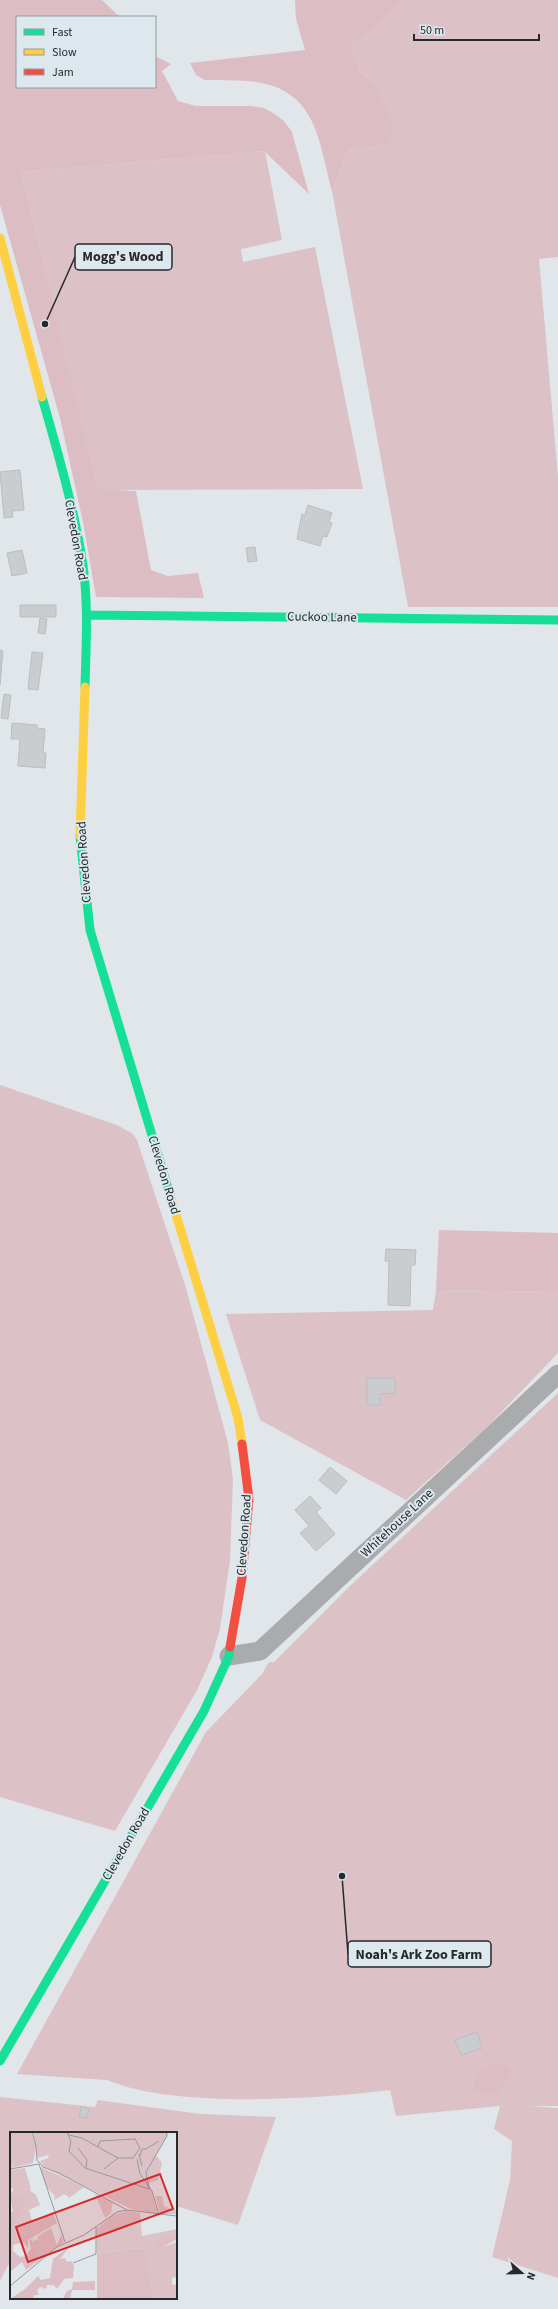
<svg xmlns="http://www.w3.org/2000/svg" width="558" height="2309" viewBox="0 0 558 2309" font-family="'Source Sans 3',sans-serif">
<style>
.green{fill:#dcc1c6}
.forest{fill:#ddbdc4}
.building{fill:#c9cdd0;stroke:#b9bec1}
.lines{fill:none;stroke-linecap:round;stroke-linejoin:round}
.street{stroke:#a9abad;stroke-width:19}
.fast{stroke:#16e098;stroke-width:9}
.slow{stroke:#ffcf43;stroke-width:9}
.jam{stroke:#f24e42;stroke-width:9}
.labels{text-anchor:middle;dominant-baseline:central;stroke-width:4;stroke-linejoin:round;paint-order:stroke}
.street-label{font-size:13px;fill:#25292b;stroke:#dde7ee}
.inset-road{fill:none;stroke:#969a9e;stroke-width:1}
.view{fill:#d62828;fill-opacity:0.15;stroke:#d62828;stroke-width:2}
.inset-edge{fill:none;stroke:#25292b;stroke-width:2}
.leader{fill:none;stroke:#25292b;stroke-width:1.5}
.callout-dot{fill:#25292b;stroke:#dde7ee;stroke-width:1.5}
.callout{fill:#dde7ee;stroke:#25292b;stroke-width:1.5}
.callout-label{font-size:14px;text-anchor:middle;font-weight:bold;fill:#25292b}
</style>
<rect width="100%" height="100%" fill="#e1e6ea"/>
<path class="green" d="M 403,0 L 558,0 L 558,257 L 539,259 L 558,477 L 558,607 L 408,607 L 332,191 L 348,150 L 386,145 L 376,85 L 361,73 L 351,45 L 371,31 Z
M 265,151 L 282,240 L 241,249 L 243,262 L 315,247 L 363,489 L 98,490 L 19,172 Z
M 0,1085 L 117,1125 L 133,1134 L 137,1140 L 186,1288 L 228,1443 L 233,1479 L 231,1532 L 230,1561 L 220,1628 L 212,1657 L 197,1690 L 115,1831 L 0,1797 Z
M 436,1290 L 558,1292 L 558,1353 L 488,1426 L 406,1500 L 260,1420 L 226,1314 L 433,1310 Z
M 558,1393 L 558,2106 L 529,2106 L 558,2108 L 558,2278 L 492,2257 L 510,2180 L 512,2141 L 494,2129 L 500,2106 L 396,2116 L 390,2090 C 334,2097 279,2100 223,2099 C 184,2097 144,2095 107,2080 L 17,2074 L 206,1732 L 262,1674 L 269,1662 L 274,1662 L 351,1585 Z
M 0,2097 L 95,2107 L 98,2100 L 200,2114 L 276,2117 L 238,2225 L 176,2206 L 176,2133 L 11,2133 L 11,2260 L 0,2281 Z"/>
<path class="forest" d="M 0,0 L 102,0 L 120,17 L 17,17 L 17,87 L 155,87 L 155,56 L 171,64 L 162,71 L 178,101 L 196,106 L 251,106 L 264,108 L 273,113 L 284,121 L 292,132 L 309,194 L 264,151 L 20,172 L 98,489 L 136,491 L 151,570 L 168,576 L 198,573 L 204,598 L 96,597 L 83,522 L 60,418 L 0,205 Z
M 295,0 L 403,0 L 371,31 L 351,45 L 361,73 L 376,85 L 394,129 L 387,145 L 348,150 L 332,191 C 320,147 318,97 266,84 C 247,79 224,81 205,80 L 196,75 L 190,63 L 305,50 L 296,19 Z
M 439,1230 L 558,1233 L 558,1292 L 436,1290 Z
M 502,2063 L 511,2069 L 511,2076 L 496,2093 L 484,2095 L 473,2090 C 474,2071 485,2065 502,2063 Z"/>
<path class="building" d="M 20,470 L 24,510 L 12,511 L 13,517 L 4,518 L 0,472 Z
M 308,505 L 332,513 L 329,522 L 332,523 L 327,537 L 323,536 L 320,546 L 297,539 L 302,514 L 305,515 Z
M 255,547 L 257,561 L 248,562 L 246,548 Z
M 22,550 L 27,573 L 12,576 L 7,553 Z
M 20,605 L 56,605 L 56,617 L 20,617 Z
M 40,618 L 47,619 L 45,634 L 38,633 Z
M 0,650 L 3,651 L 0,685 Z
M 32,652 L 43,653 L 38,690 L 28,689 Z
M 4,694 L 11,695 L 8,719 L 1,718 Z
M 12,723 L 37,725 L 37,728 L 45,729 L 43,753 L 46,753 L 45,768 L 18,766 L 20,739 L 11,739 Z
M 386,1249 L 416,1250 L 415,1265 L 411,1265 L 410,1306 L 388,1305 L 389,1261 L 385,1261 Z
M 367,1378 L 395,1378 L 395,1393 L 380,1394 L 380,1405 L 367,1405 Z
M 330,1467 L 347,1481 L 336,1494 L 319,1480 Z
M 310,1496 L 321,1508 L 316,1512 L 335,1534 L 316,1551 L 300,1533 L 309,1526 L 295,1510 Z
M 477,2032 L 482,2048 L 461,2055 L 455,2040 Z
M 81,2107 L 89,2109 L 87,2118 L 79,2117 Z"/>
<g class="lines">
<path class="street" d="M 229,1656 L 260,1651 L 558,1374"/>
<path class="fast" d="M 42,397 C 57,450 73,504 82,559 C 89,602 86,645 85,687
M 87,615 L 558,620
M 80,836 L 90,930 L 170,1195
M 0,2061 L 204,1711 L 229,1656 L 230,1647"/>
<path class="slow" d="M 0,238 L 42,397
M 80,836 L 85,687
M 170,1195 L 238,1418 L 242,1444"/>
<path class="jam" d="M 230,1647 L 242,1578 L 249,1499 L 242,1444"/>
</g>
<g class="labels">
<g class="street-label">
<text transform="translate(76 540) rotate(80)">Clevedon Road</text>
<text transform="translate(322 617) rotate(1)">Cuckoo Lane</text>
<text transform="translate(84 862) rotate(-94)">Clevedon Road</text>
<text transform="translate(164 1175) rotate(73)">Clevedon Road</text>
<text transform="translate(397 1523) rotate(-43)">Whitehouse Lane</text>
<text transform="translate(244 1535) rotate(-86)">Clevedon Road</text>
<text transform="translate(126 1844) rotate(-60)">Clevedon Road</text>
</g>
</g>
<g transform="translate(10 2132)">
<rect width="167" height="167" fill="#e1e6ea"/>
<path d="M 0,0 L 21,0 L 26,15 L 23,31 L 0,36 ZM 23,0 L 159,0 L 146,23 L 152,31 L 148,48 L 139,51 L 148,82 L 121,77 L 34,35 L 30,29 L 39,26 L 38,23 L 28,26 ZM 30,35 L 51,44 L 74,55 L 59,66 L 55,62 L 44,68 L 45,64 L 37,56 ZM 15,36 L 21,57 L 19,58 L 26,63 L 30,73 L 19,78 L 22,90 L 43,80 L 47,91 L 23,105 L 13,107 L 2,96 L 10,65 L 7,62 L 0,66 L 0,61 L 4,58 L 0,54 L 0,38 ZM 85,62 L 103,70 L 101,81 L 95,86 ZM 145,64 L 152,64 L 154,74 L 167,79 L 167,82 L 150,82 ZM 117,79 L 130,81 L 132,104 L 167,97 L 167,104 L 159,104 L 153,115 L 167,110 L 167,145 L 162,146 L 162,153 L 167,152 L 167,167 L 142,167 L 134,117 L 124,116 L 87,123 L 86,97 L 103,83 ZM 41,96 L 47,113 L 29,125 L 22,110 L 27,107 L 29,109 L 27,105 Z" fill="#dcc1c6"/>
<path d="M 7,62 L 15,69 L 14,75 L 2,96 L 13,107 L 17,102 L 23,105 L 18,108 L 18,117 L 14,110 L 3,113 L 3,119 L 10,125 L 16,124 L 21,116 L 19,109 L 23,106 L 22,110 L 29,125 L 47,113 L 51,103 L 54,110 L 16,138 L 12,130 L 0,140 L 0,82 L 3,79 L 0,66 ZM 159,104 L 167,104 L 167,107 L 153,115 L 146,114 L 145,109 ZM 125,116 L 134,117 L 143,167 L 87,167 L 87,123 ZM 56,117 L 58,119 L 61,128 L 57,118 L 50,127 L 55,126 L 57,130 L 61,129 L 64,134 L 63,146 L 54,147 L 47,157 L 44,153 L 37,153 L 36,157 L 30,155 L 27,159 L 29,163 L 24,163 L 23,167 L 0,167 L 15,157 L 28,144 L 31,148 L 40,146 L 43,127 ZM 85,149 L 85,158 L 62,158 L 60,167 L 53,167 L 57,159 L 62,157 L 63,150 Z" fill="#ddbdc4"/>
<path class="inset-road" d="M 22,0 L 26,14 L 27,28 L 33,35 L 49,41 L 117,78M 57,0 L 61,9 L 59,19 L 75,36 L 139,57 L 136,40 L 157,4 L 156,0M 59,3 L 72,6 L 88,15 L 108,26 L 123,26 L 130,16 L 125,7 L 90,9 L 88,15M 68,16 L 77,28 L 76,36M 129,22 L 132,34M 130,24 L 132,17 L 136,17 L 149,9M 127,27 L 130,42 L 142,59 L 149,83M 0,37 L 29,32 L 55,110M 94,37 L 108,26M 63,131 L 86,122 L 86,95M 0,154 L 47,115 L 74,103 L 107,80 L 117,78 L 167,84"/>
<path class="view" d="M 150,42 L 163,77 L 18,130 L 6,95 Z"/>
<rect width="167" height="167" class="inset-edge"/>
</g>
<path class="leader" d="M45 324L75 257M342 1876L348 1954"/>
<g class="callout-dot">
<circle cx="45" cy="324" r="4"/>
<circle cx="342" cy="1876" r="4"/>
</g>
<g class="callout">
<rect x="75" y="244" width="97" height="26" rx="4"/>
<rect x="348" y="1941" width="143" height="26" rx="4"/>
</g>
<g class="callout-label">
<text x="123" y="261">Mogg's Wood</text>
<text x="419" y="1959">Noah's Ark Zoo Farm</text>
</g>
<rect x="16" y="16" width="140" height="72" fill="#dde7ee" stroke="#939ba0"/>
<rect x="24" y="29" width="20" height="6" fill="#16e098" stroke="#939ba0"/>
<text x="52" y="36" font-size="12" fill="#25292b">Fast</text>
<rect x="24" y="49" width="20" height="6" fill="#ffcf43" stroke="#939ba0"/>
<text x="52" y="56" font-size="12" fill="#25292b">Slow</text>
<rect x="24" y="69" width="20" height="6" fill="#f24e42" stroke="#939ba0"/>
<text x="52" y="76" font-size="12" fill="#25292b">Jam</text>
<g transform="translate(522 2273) rotate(110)" stroke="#dde7ee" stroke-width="3" paint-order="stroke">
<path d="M0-3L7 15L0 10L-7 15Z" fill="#25292b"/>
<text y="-6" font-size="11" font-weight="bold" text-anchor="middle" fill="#25292b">N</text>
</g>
<path d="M414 34v6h125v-6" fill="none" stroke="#25292b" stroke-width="2"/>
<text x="420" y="34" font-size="12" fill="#25292b" stroke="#dde7ee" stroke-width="3" paint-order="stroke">50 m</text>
</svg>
